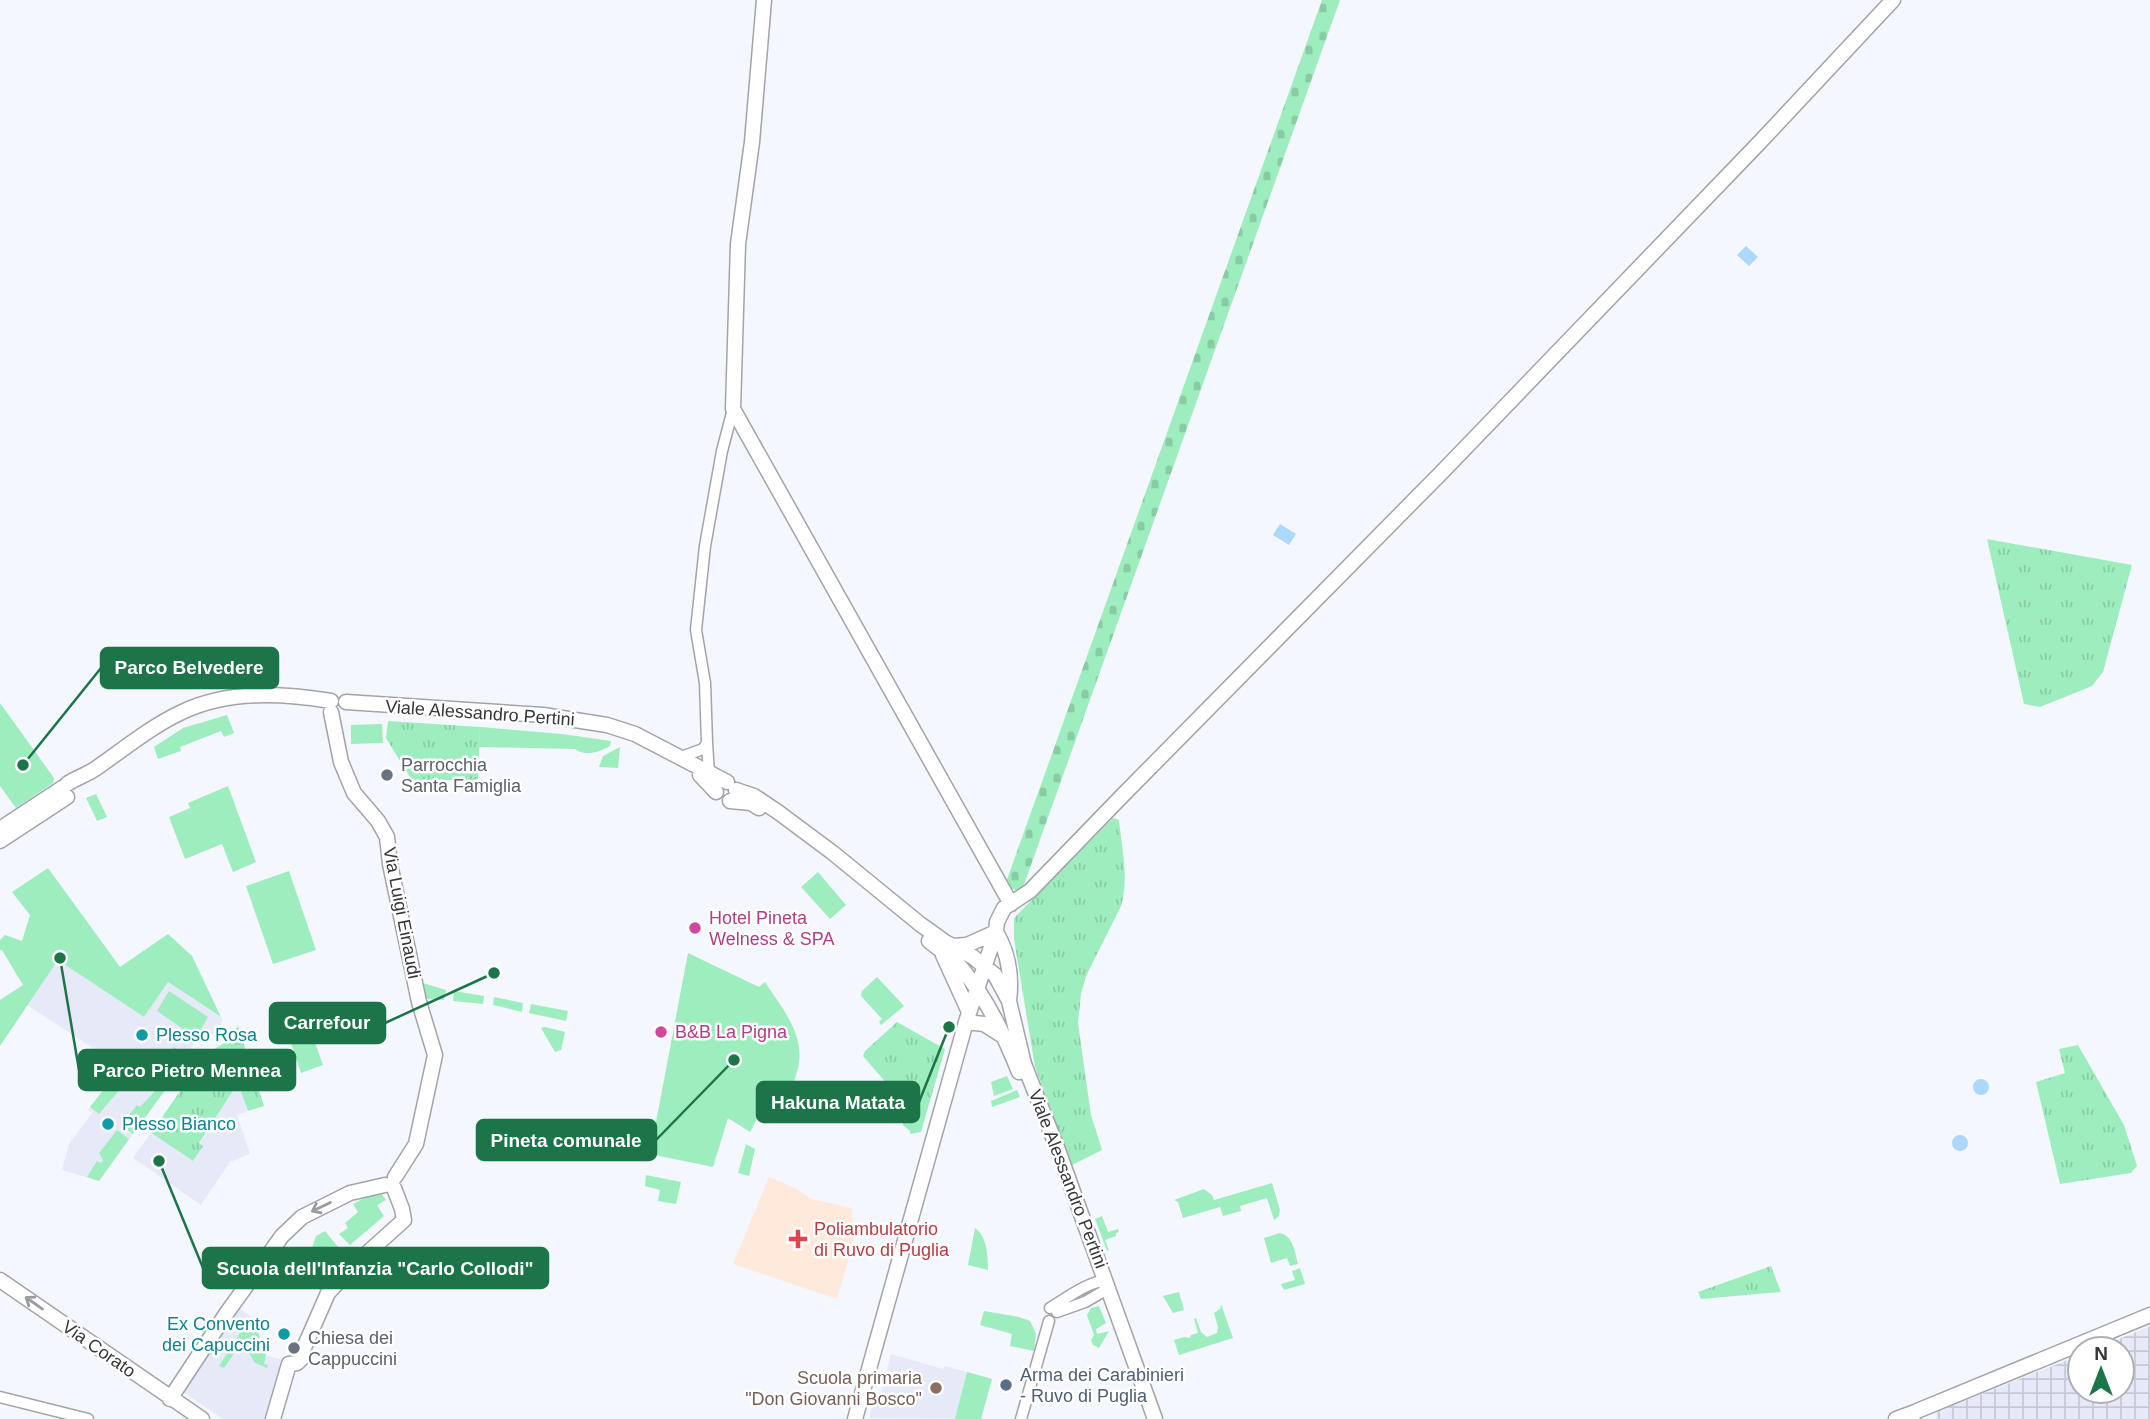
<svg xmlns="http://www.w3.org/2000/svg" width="2150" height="1419" viewBox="0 0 2150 1419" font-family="Helvetica,sans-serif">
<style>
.industrial{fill:url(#industrial-grid)}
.built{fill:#e6eaf8}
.medical{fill:#fee9da}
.grass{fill:url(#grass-tufts)}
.cemetery{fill:url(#cemetery-stones)}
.green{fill:#9eedbe}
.water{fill:#acd8fc}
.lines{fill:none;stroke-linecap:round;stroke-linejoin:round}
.minor-casing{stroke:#a2a4aa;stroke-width:13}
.major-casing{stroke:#a2a4aa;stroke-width:17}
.minor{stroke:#fff;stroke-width:10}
.major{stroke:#fff;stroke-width:14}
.oneway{stroke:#9a9b9c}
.worship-dot{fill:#6b7280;stroke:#fff;stroke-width:2.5}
.hotel-dot{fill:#d1479c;stroke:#fff;stroke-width:2.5}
.culture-dot{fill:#0f9aa8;stroke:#fff;stroke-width:2.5}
.health-dot{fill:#e0444e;stroke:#fff;stroke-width:2.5}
.service-dot{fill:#5c6f8a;stroke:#fff;stroke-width:2.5}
.education-dot{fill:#8d6e63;stroke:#fff;stroke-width:2.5}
.labels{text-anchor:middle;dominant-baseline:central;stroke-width:5;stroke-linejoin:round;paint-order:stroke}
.street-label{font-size:18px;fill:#363739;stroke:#fff}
.worship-label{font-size:18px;fill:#5b616d;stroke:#fff;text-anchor:start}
.hotel-label{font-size:18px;fill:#b23c85;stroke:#fff;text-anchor:start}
.culture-label{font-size:18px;fill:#0d838f;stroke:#fff;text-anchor:start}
.health-label{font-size:18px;fill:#be3a42;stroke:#fff;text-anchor:start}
.service-label{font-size:18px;fill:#4e5e75;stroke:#fff;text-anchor:start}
.education-label{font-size:18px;fill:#785e54;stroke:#fff;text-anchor:end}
.leader{fill:none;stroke:#1c7549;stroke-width:2.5}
.callout-dot{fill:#1c7549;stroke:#fff;stroke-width:2.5}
.callout{fill:#1c7549;stroke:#1c7549;stroke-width:2.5}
.callout-label{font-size:19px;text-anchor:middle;font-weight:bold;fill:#fff}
</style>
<defs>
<pattern id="industrial-grid" width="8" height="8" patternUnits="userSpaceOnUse" patternTransform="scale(1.75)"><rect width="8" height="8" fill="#e6eaf8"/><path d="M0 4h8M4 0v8" fill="none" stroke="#c6c9d5"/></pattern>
<pattern id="grass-tufts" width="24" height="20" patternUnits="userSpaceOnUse" patternTransform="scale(1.75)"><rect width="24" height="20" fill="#9eedbe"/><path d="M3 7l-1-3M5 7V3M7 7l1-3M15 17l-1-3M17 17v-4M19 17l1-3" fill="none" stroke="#89cca4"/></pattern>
<pattern id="cemetery-stones" width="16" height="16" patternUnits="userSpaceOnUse" patternTransform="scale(1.75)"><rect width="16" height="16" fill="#9eedbe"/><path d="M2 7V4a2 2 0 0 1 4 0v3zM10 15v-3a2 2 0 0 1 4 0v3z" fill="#89cca4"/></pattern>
</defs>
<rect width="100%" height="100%" fill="#f5f7fe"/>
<path class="industrial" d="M 2150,1326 L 2150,1419 L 1936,1419 L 1936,1412 L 2080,1355 L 2080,1391 L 2122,1391 L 2122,1349 L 2095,1349 Z"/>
<path class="built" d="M 58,959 L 144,1017 L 168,982 L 223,1019 L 218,1031 L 193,1045 L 173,1079 L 165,1085 L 165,1090 L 99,1181 L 62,1170 L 69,1144 L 92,1113 L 88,1110 L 122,1067 L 27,1005 Z
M 238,1082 L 248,1111 L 237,1115 L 250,1154 L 230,1162 L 201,1205 L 133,1158 L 151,1133 L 193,1161 L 199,1144 Z
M 239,1308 L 253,1318 L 266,1355 L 283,1360 L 266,1419 L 223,1419 L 182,1391 Z
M 891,1354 L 943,1369 L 945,1366 L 992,1379 L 981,1419 L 869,1418 L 876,1392 L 881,1393 Z"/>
<path class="medical" d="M 769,1177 L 795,1188 L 811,1199 L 852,1208 L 853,1244 L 837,1299 L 733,1264 Z"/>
<path class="grass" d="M 1987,539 L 2132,565 L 2103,672 L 2092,686 L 2040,707 L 2024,704 Z
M 388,721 L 480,727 L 478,785 C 459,776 435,779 419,792 L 386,738 Z
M 1113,818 L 1119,820 C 1122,849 1129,879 1121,906 L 1086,976 L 1081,994 L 1078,1023 L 1091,1115 L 1102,1150 L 1072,1165 L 1035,1067 L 1014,939 L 1014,918 Z
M 897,1022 L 945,1049 L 921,1132 L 910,1134 L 910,1131 L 903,1125 L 902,1114 L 908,1112 L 908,1108 L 863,1056 L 865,1051 Z
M 238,1026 L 264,1106 L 248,1111 L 238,1083 L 199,1143 L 203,1146 L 193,1161 L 151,1133 L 206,1054 L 226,1042 Z
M 2078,1045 L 2124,1125 L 2137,1166 L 2131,1173 L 2060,1184 L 2036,1082 L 2065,1073 L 2059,1049 Z
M 1771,1266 L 1781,1292 L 1701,1299 L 1698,1292 Z"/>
<path class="cemetery" d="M 1322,0 L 1340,0 L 1021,893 L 1005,885 Z"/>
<path class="green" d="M 0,703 L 54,778 L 53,783 L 16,808 L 0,786 Z
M 227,715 L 234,733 L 224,737 L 221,731 L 180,747 L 181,751 L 158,759 L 154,747 L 183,728 Z
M 382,724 L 383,743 L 351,744 L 351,725 Z
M 480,727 L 562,734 L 611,741 L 610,746 C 598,752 587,757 575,749 L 479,747 Z
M 620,747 L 618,768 L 599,767 L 603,756 Z
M 228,786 L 256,862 L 233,872 L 222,844 L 185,859 L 169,817 L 190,808 L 188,803 Z
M 96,794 L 107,817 L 97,821 L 86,798 Z
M 48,868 L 120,967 L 168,934 L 192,956 L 221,1017 L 168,982 L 144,1017 L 58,960 L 0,1046 L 0,1000 L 23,985 L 2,950 L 0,950 L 0,940 L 5,935 L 22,941 L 30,915 L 12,892 Z
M 289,871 L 316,950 L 273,964 L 246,886 Z
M 818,872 L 846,905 L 830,919 L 801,887 Z
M 688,953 L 759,987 L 765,982 C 785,1013 810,1040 795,1078 C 791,1088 788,1093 780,1101 C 773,1107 767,1114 758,1117 L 750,1132 L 728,1118 L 713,1167 L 650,1154 Z
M 877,977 L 904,1006 L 881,1025 L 879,1022 L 882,1019 L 861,996 L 862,991 Z
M 423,983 L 446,990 L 444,1000 L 426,999 Z
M 169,991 L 208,1017 L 196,1038 L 157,1011 Z
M 454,991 L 484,996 L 483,1004 L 453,1001 Z
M 494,997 L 523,1003 L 522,1012 L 493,1005 Z
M 531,1004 L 568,1011 L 566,1021 L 529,1013 Z
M 545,1027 L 565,1032 L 561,1050 L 555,1052 L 541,1028 Z
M 312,1034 L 323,1065 L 301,1073 L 290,1040 Z
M 174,1047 L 187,1056 L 173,1079 L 158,1070 Z
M 149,1072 L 155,1075 L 166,1089 L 133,1134 L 121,1125 L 137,1105 L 140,1107 L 155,1091 L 142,1080 Z
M 115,1075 L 126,1082 L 99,1114 L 90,1107 Z
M 1007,1076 L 1013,1089 L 994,1096 L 991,1082 Z
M 1017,1090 L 1020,1097 L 992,1107 L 991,1101 Z
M 117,1130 L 129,1139 L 99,1181 L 87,1177 L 97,1161 L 101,1163 L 103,1160 L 99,1153 Z
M 746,1144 L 755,1149 L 749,1176 L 738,1173 Z
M 646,1175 L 681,1182 L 676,1204 L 658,1201 L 660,1190 L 645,1186 Z
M 1272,1183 L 1280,1210 L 1279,1216 L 1274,1220 L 1267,1198 L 1240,1206 L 1241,1211 L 1223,1216 L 1220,1207 L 1183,1218 L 1178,1202 L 1174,1200 L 1204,1189 L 1212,1195 L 1214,1200 Z
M 379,1190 L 386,1200 L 377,1205 L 384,1216 L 350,1245 L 339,1234 L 348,1228 L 345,1223 L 358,1212 L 353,1204 Z
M 1102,1216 L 1108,1232 L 1118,1229 L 1119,1232 L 1116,1233 L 1116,1236 L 1105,1240 L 1109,1250 L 1107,1251 L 1095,1219 Z
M 975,1228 C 987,1236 988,1256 988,1270 L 968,1265 Z
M 325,1231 L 339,1248 L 323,1261 L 309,1257 L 316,1236 Z
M 1280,1233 C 1293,1236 1295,1252 1298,1264 L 1290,1266 L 1287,1258 L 1271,1263 L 1264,1238 Z
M 1300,1268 L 1305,1284 L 1284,1290 L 1281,1284 L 1295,1280 L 1292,1271 Z
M 1179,1292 L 1184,1310 L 1173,1313 L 1163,1296 Z
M 1221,1304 L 1233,1338 L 1179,1355 L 1174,1340 L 1184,1337 L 1190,1338 L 1191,1335 L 1198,1333 L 1194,1319 L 1196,1318 L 1201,1332 L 1207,1337 L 1217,1333 L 1218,1327 L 1214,1313 L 1220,1309 Z
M 1099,1306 L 1106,1323 L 1096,1329 L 1097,1334 L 1109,1331 L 1099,1348 L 1093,1345 L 1091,1340 L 1094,1335 L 1087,1315 L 1091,1308 Z
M 984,1311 L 1019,1317 L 1030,1321 L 1036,1334 L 1034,1351 L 1010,1346 L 1012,1334 L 980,1325 Z
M 253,1318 L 260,1338 L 246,1350 L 239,1346 L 224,1368 L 219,1366 L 247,1322 L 251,1323 Z
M 262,1343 L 266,1355 L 264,1364 L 268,1365 L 267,1368 L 255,1363 L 249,1353 Z
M 967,1372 L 992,1379 L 981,1419 L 955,1419 Z"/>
<path class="water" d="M 1746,246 L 1758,257 L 1749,266 L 1737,255 Z
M 1280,524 L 1296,534 L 1289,545 L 1273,535 Z
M1973 1087a8 8 0 1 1 16 0a8 8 0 1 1-16 0Z
M1952 1143a8 8 0 1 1 16 0a8 8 0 1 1-16 0Z"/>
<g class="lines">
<g class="minor-casing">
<path id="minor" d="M 707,743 L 709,773
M 681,757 L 703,749 L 707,743 L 705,683 L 696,630 L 705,546 L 722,451 L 733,409
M 1050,1308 C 1064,1300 1090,1280 1106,1281 L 1104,1291 L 1085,1302 L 1057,1312
M 0,1397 L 88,1419
M 1021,1419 L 1049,1321"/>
</g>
<g class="major-casing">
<path id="major" d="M 764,0 L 752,142 L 738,244 L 733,409 L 1011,904
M 346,702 L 543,715 L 607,725 L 635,734 L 727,782
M 331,712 L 341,762 L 354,793 L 378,821 L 387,837 L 390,864 L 419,1002 L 435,1055 L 416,1144 L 395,1177
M 700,775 L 716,792
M 67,784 C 76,778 86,775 95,769 C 124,749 150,727 182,712 C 228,690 282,693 331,701
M 736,790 L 754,796 L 778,812 L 833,853 L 920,924 L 945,942 L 973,957 L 995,975 L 1009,1001 L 1024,1064 L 1058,1150 L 1155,1419
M 730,801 L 751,803 L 759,808
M 0,829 L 62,788
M 0,841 L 67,797
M 996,932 C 1008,952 1012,977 1009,1001
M 929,941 C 940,950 954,959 963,970 C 988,1001 1004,1035 1019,1072
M 952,946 L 967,945 L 996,932
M 943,955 L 969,1012
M 966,1022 L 984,1024 L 1003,1036
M 0,1280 L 202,1419
M 170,1399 L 226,1314 L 282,1236 L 302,1217 L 350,1193 L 385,1185
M 273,1419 L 289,1364 L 297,1363 L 302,1358 L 303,1350 L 328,1293 L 354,1265 L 404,1220 L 402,1209 L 394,1188
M 855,1419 L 966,1022 L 996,932 L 997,922 L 1004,908 L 1030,891 L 1122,796 L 1444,470 L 1760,142 L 1893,0
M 1896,1419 L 1915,1412
M 1911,1419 L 1913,1415 L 1917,1411 L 2150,1315"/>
</g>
<use href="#minor" class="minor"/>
<use href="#major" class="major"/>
</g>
<defs><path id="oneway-shaft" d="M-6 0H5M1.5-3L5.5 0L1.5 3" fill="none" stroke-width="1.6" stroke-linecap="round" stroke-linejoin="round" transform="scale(1.75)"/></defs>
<g class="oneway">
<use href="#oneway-shaft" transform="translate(321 1207) rotate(154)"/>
<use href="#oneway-shaft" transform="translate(34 1303) rotate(-145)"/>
</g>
<g class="worship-dot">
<circle cx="387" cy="775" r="7"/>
<circle cx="294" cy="1348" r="7"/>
</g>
<g class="hotel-dot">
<circle cx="695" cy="928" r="7"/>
<circle cx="661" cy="1032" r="7"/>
</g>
<g class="culture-dot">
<circle cx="142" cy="1035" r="7"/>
<circle cx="108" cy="1124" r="7"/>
<circle cx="284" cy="1334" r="7"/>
</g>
<path class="health-dot" d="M794.5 1228.5h7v7h7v7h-7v7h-7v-7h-7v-7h7z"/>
<circle class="service-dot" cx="1006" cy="1385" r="7"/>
<circle class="education-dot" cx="936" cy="1388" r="7"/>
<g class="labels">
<g class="street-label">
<text transform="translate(480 713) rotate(4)">Viale Alessandro Pertini</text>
<text transform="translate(402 913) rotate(79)">Via Luigi Einaudi</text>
<text transform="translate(1068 1179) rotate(69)">Viale Alessandro Pertini</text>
<text transform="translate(99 1349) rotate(35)">Via Corato</text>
</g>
<g class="worship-label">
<text x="401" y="765">Parrocchia<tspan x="401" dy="21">Santa Famiglia</tspan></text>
<text x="308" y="1338">Chiesa dei<tspan x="308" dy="21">Cappuccini</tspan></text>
</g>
<g class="hotel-label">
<text x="709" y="918">Hotel Pineta<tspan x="709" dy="21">Welness &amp; SPA</tspan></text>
<text x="675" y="1032">B&amp;B La Pigna</text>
</g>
<g class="culture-label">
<text x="156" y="1035">Plesso Rosa</text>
<text x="122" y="1124">Plesso Bianco</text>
<text x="270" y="1324" text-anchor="end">Ex Convento<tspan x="270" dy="21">dei Capuccini</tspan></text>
</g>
<g class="health-label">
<text x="814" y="1229">Poliambulatorio<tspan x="814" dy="21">di Ruvo di Puglia</tspan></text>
</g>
<g class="service-label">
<text x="1020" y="1375">Arma dei Carabinieri<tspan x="1020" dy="21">- Ruvo di Puglia</tspan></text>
</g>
<g class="education-label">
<text x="922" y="1378">Scuola primaria<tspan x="922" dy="21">"Don Giovanni Bosco"</tspan></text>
</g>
</g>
<path class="leader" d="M23 765L101 668M494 973L385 1023M60 958L79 1070M949 1027L919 1102M734 1060L656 1140M159 1161L203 1268"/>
<g class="callout-dot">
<circle cx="23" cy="765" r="7"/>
<circle cx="494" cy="973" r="7"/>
<circle cx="60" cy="958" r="7"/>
<circle cx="949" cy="1027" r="7"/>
<circle cx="734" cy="1060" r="7"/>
<circle cx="159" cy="1161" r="7"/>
</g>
<g class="callout">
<rect x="101" y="648" width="177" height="40" rx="7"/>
<rect x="270" y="1003" width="115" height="40" rx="7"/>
<rect x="79" y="1050" width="216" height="40" rx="7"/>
<rect x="757" y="1082" width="162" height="40" rx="7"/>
<rect x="477" y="1120" width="179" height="40" rx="7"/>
<rect x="203" y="1248" width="345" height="40" rx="7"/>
</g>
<g class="callout-label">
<text x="189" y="674">Parco Belvedere</text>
<text x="327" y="1029">Carrefour</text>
<text x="187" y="1077">Parco Pietro Mennea</text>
<text x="838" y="1109">Hakuna Matata</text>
<text x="566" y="1147">Pineta comunale</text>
<text x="375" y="1275">Scuola dell'Infanzia "Carlo Collodi"</text>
</g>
<g transform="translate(2101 1370)"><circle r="33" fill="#ffffff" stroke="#afafb0" stroke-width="2"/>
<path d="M0-5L12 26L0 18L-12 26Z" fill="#1c7549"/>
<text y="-10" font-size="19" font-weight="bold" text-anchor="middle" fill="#363739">N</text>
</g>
</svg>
